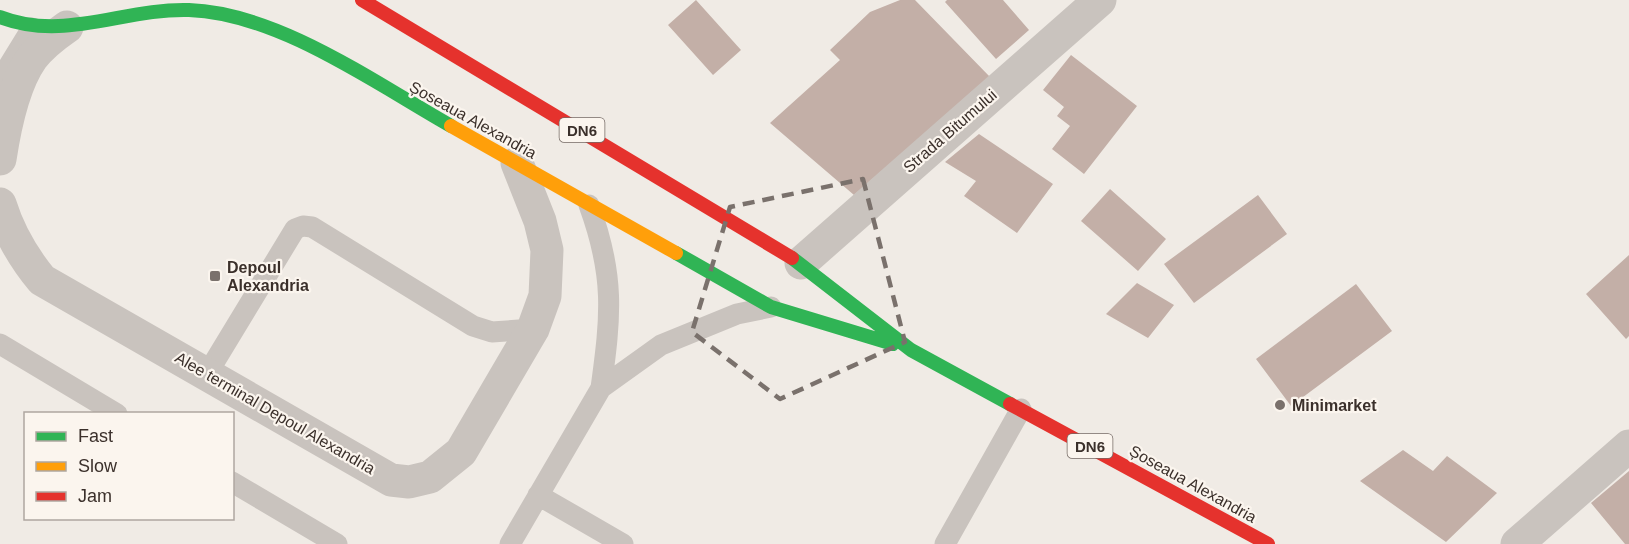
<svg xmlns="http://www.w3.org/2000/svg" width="1629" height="544" viewBox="0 0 1629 544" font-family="Arial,sans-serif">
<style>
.building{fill:#c3afa7}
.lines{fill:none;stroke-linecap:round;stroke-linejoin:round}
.lane{stroke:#c9c3be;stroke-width:21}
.street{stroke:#c9c3be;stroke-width:33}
.fast{stroke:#30b455;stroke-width:14}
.slow{stroke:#ff9f0a;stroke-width:14}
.jam{stroke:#e5322d;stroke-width:14}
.marked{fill:none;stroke:#7a716c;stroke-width:4.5;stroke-dasharray:12 8;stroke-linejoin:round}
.poi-dot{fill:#7a716c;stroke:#fbf5ee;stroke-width:2}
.labels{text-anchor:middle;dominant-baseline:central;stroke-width:4.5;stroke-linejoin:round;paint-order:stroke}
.shield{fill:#fbf5ee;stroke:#756b66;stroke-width:1.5}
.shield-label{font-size:15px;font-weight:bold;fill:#3b302b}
.street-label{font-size:16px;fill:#3b302b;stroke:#fbf5ee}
.poi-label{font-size:16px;font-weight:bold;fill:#3b302b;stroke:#fbf5ee;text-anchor:start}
</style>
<rect width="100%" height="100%" fill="#f0ebe5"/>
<path class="building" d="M 696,0 L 741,50 L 713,75 L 668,25 Z
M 900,0 L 915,0 L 990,77 L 854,195 L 770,123 L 840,60 L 830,50 L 870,12 Z
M 947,0 L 1003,0 L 1029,30 L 996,59 L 945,2 Z
M 1071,55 L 1137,106 L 1084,174 L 1052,149 L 1070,126 L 1057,116 L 1064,107 L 1043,90 Z
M 979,134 L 1053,184 L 1017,233 L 964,196 L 976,181 L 945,162 Z
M 1110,189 L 1166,239 L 1138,271 L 1081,221 Z
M 1258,195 L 1287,234 L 1194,303 L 1164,264 Z
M 1629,255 L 1629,336 L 1626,339 L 1586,294 Z
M 1137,283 L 1174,305 L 1148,338 L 1106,314 Z
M 1356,284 L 1392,331 L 1291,406 L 1256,359 Z
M 1403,450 L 1433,471 L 1447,456 L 1497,493 L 1446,542 L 1360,481 Z
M 1629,471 L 1629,544 L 1625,544 L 1591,503 Z"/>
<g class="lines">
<path class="lane" d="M 0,80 L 32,28
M 589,205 C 615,276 611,315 601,388
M 0,344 L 117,414
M 207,374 L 295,229 L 303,226 L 312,227 L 473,326 L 492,332 L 533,329
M 232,482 L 337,544
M 538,495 L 623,544
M 510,544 L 601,388 L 661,345 L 737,314 L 771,307
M 945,544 L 1021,409"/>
<path class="street" d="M 0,159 C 5,126 13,85 32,58 C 42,45 54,36 67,27
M 0,204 C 9,233 22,256 42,280 L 391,480 L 409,482 L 430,477 L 461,452 L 533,329 L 545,296 L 547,250 L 540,221 L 517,163
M 801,263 L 1100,0
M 1517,544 L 1629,446"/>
<path class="fast" d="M 0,17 C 64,42 124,8 189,10 C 278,13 375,83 451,126
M 676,253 L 771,307 L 893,344
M 792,258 L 911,350 L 1010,404"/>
<path class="slow" d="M 451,126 L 676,253"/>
<path class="jam" d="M 362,0 L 792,258
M 1010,404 L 1268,544"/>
</g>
<path class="marked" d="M 863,179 L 905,342 L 780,399 L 692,332 L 730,207 Z"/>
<g class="poi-dot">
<rect x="209" y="270" width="12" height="12" rx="3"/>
<circle cx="1280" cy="405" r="6"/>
</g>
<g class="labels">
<g class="shield">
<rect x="559.5" y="118" width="45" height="24" rx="4.5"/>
<rect x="1067.5" y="434" width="45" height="24" rx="4.5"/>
</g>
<g class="shield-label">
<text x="582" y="130">DN6</text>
<text x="1090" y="446">DN6</text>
</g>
<g class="street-label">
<text transform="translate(473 120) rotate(29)">Șoseaua Alexandria</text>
<text transform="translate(950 131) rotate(-41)">Strada Bitumului</text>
<text transform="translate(275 413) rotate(30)">Alee terminal Depoul Alexandria</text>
<text transform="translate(1193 484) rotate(29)">Șoseaua Alexandria</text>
</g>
<g class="poi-label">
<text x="227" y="267">Depoul<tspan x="227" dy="18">Alexandria</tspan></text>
<text x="1292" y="405">Minimarket</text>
</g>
</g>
<rect x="24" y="412" width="210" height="108" fill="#fbf5ee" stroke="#aea6a0" stroke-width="1.5"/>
<rect x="36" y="432" width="30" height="9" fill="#30b455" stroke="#aea6a0" stroke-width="1.5"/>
<text x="78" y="442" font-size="18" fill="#3b302b">Fast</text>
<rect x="36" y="462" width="30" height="9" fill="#ff9f0a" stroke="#aea6a0" stroke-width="1.5"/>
<text x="78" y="472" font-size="18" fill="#3b302b">Slow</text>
<rect x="36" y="492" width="30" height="9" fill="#e5322d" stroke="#aea6a0" stroke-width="1.5"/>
<text x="78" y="502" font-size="18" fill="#3b302b">Jam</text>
</svg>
